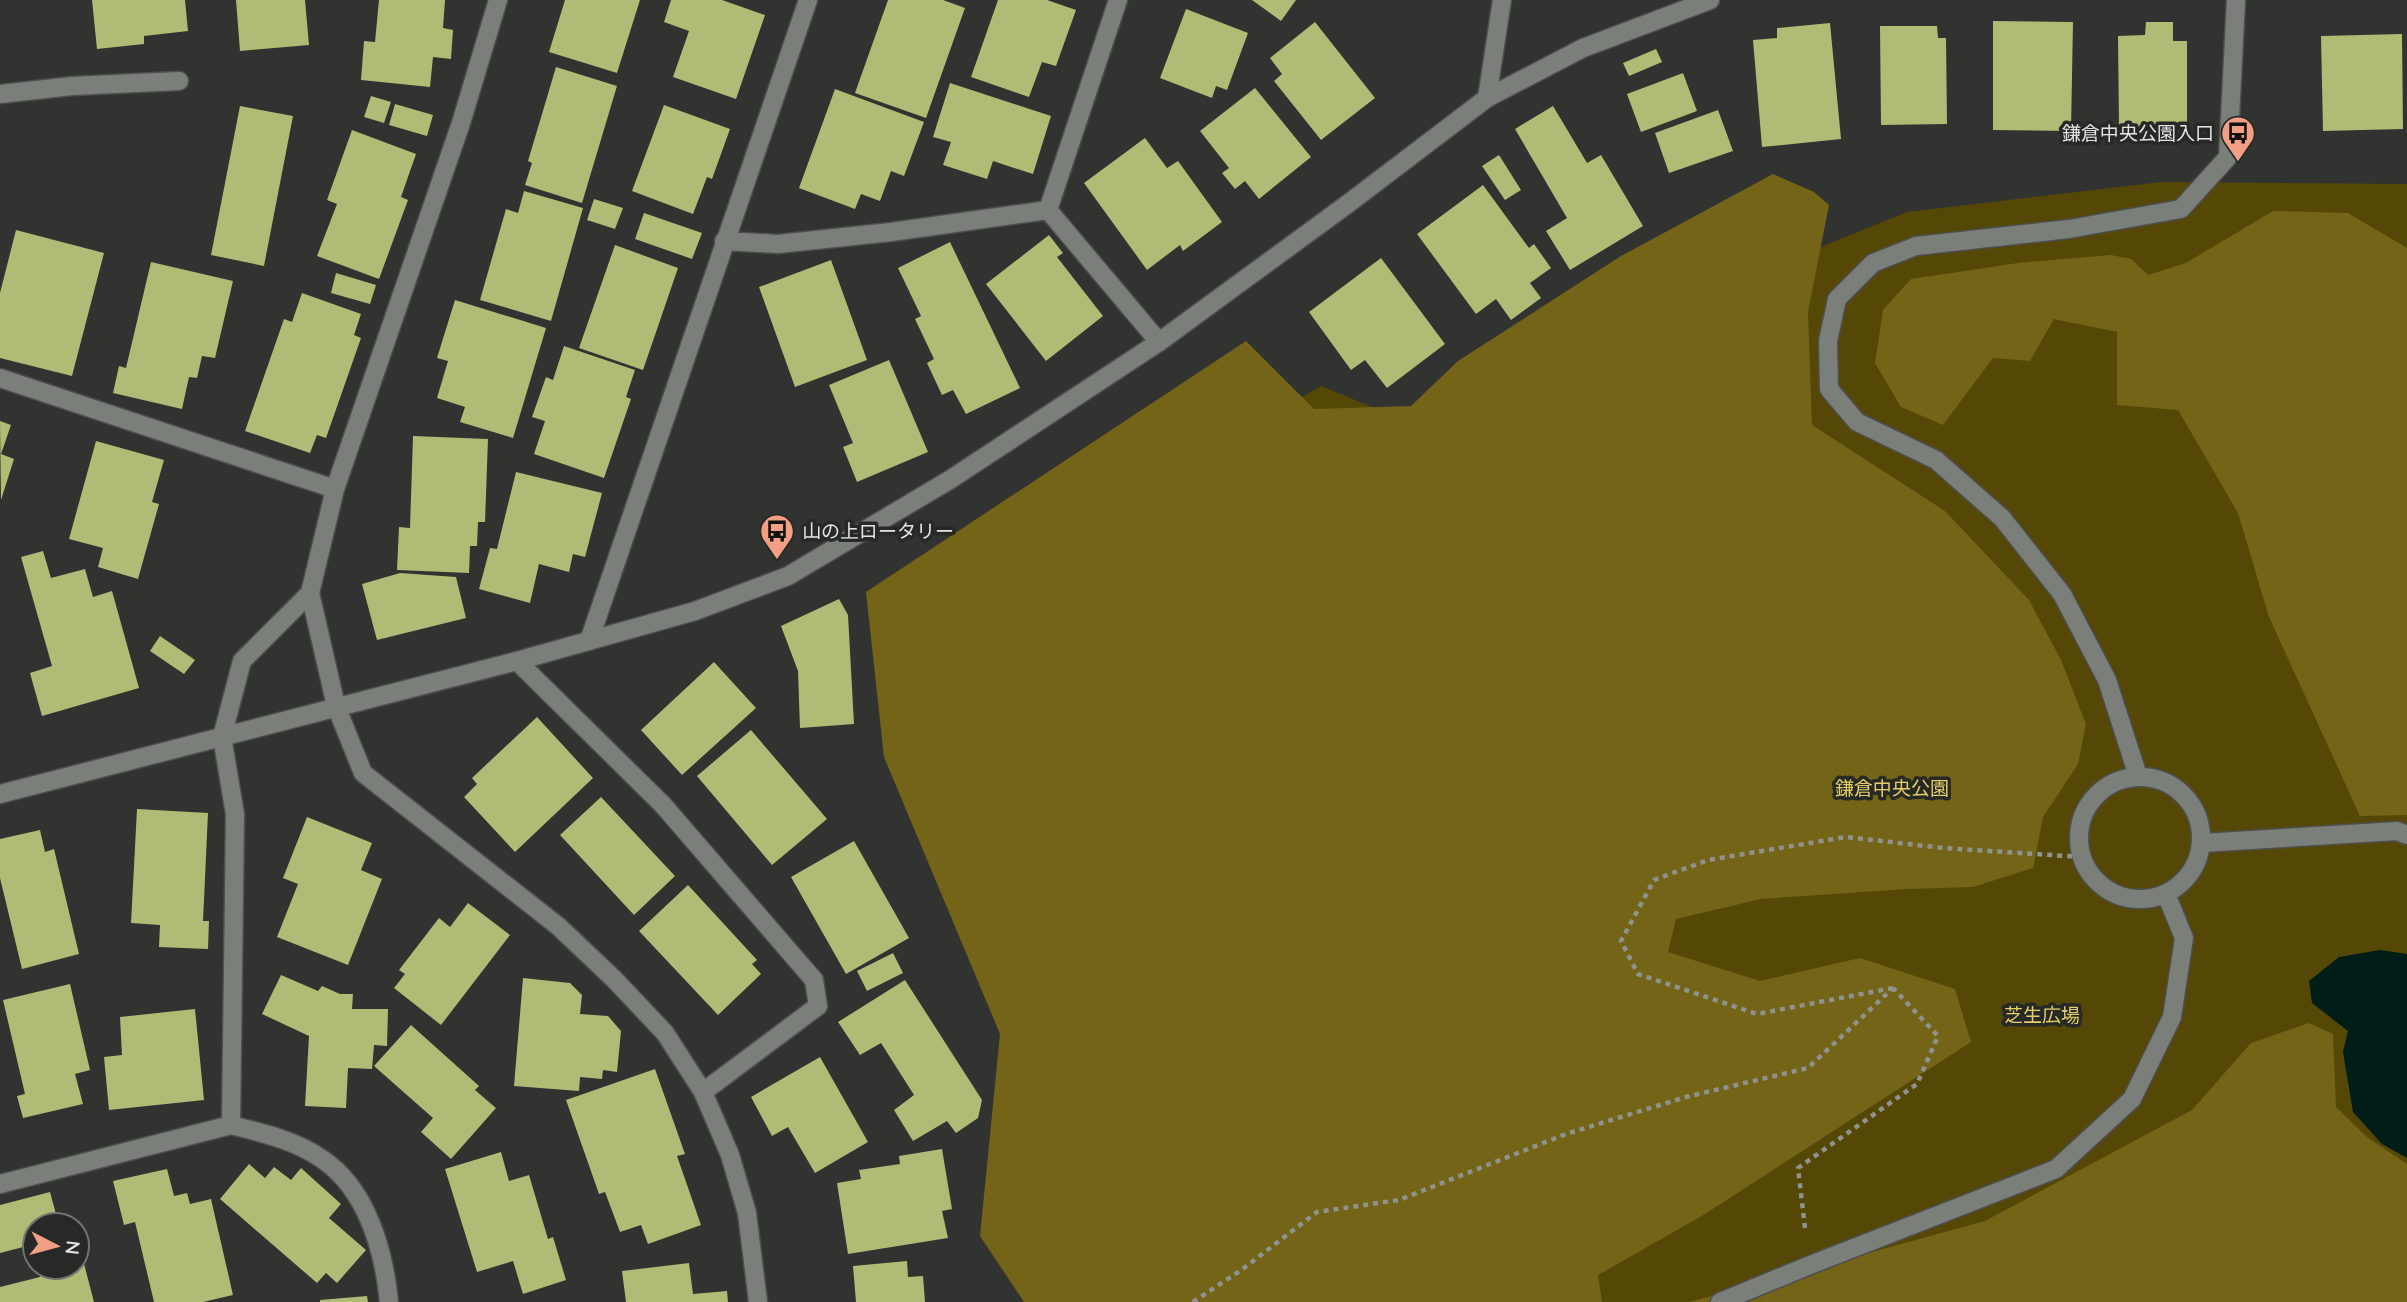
<svg xmlns="http://www.w3.org/2000/svg" width="2407" height="1302" viewBox="0 0 2407 1302" font-family="Quicksand,'Noto Sans JP',sans-serif">
<style>
.green{fill:#554807}
.forest{fill:#746418}
.water{fill:#011d17}
.building{fill:#b0bc75}
.lines{fill:none;stroke-linecap:round;stroke-linejoin:round}
.service-casing{stroke:#4d4f4c;stroke-width:21}
.minor-casing{stroke:#4d4f4c;stroke-width:21}
.tertiary-casing{stroke:#4d4f4c;stroke-width:21}
.path{stroke:#90928f;stroke-width:4.5;stroke-dasharray:5 5;stroke-linecap:butt}
.service{stroke:#7b7f7a;stroke-width:18}
.minor{stroke:#7b7f7a;stroke-width:18}
.tertiary{stroke:#7b7f7a;stroke-width:18}
.labels{text-anchor:middle;dominant-baseline:central;stroke-width:7;stroke-linejoin:round;paint-order:stroke}
.poi-label{font-size:19px;fill:#e2e4e1;stroke:#262925;text-anchor:end}
.park-label{font-size:19px;fill:#e5cd68;stroke:#262925}
</style>
<rect width="100%" height="100%" fill="#30332f"/>
<path class="green" d="M 2161,182 L 2407,184 L 2407,1302 L 1049,1302 L 1066,1099 L 1264,419 L 1321,386 L 1394,416 L 1693,310 L 1828,244 L 1907,212 Z"/>
<path class="forest" d="M 1773,174 L 1814,192 L 1829,205 L 1808,312 L 1812,425 L 1945,511 L 2029,600 L 2061,660 L 2086,724 L 2078,764 L 2043,817 L 2033,868 L 1973,887 L 1907,889 L 1761,899 L 1676,919 L 1668,952 L 1760,981 L 1860,958 L 1955,989 L 1971,1042 L 1705,1214 L 1598,1275 L 1602,1302 L 1024,1302 L 980,1236 L 1000,1034 L 884,757 L 866,592 L 1246,341 L 1314,409 L 1411,406 L 1458,361 L 1621,256 Z
M 2273,211 L 2348,213 L 2407,248 L 2407,815 L 2360,816 L 2269,617 L 2238,513 L 2178,410 L 2117,405 L 2117,332 L 2054,319 L 2030,361 L 1993,358 L 1943,425 L 1901,407 L 1875,363 L 1883,310 L 1911,279 L 2018,263 L 2111,255 L 2131,259 L 2148,275 L 2186,263 Z
M 2309,1023 L 2333,1034 L 2336,1107 L 2367,1137 L 2407,1164 L 2407,1302 L 1690,1302 L 1985,1221 L 2192,1110 L 2251,1043 Z"/>
<path class="water" d="M 2380,950 L 2407,954 L 2407,1158 L 2382,1144 L 2353,1112 L 2343,1052 L 2348,1031 L 2312,1003 L 2309,981 L 2339,957 Z"/>
<path class="building" d="M 92,0 L 185,0 L 188,31 L 144,36 L 144,44 L 97,49 Z
M 236,0 L 305,0 L 309,45 L 240,51 Z
M 379,0 L 445,0 L 443,28 L 453,30 L 451,59 L 433,57 L 430,87 L 361,80 L 364,41 L 375,42 Z
M 565,0 L 640,0 L 617,73 L 549,52 Z
M 671,0 L 722,0 L 765,15 L 736,99 L 673,77 L 689,31 L 664,22 Z
M 888,0 L 943,0 L 965,8 L 926,118 L 855,93 Z
M 998,0 L 1047,0 L 1076,10 L 1056,66 L 1042,62 L 1029,97 L 971,77 Z
M 1252,0 L 1296,0 L 1281,21 Z
M 1186,9 L 1248,33 L 1227,90 L 1216,86 L 1212,98 L 1160,78 Z
M 1993,21 L 2073,22 L 2071,131 L 1993,130 Z
M 1315,22 L 1375,98 L 1321,140 L 1274,81 L 1282,74 L 1270,58 Z
M 2146,22 L 2173,22 L 2173,41 L 2187,41 L 2187,127 L 2119,127 L 2118,36 L 2145,35 Z
M 1830,23 L 1841,139 L 1762,147 L 1753,40 L 1777,38 L 1777,28 Z
M 1880,26 L 1937,26 L 1938,38 L 1946,38 L 1947,124 L 1881,125 Z
M 2402,34 L 2403,129 L 2323,131 L 2321,36 Z
M 1656,49 L 1662,62 L 1629,76 L 1623,63 Z
M 556,67 L 617,86 L 582,203 L 525,185 L 532,163 L 528,161 Z
M 1683,73 L 1697,111 L 1641,132 L 1627,94 Z
M 950,83 L 1051,116 L 1033,174 L 993,161 L 987,179 L 943,165 L 951,142 L 933,137 Z
M 1255,88 L 1311,157 L 1259,199 L 1245,181 L 1235,189 L 1222,173 L 1229,168 L 1200,131 Z
M 835,89 L 924,122 L 904,176 L 891,171 L 880,201 L 861,194 L 855,209 L 799,188 Z
M 371,96 L 391,102 L 384,123 L 364,117 Z
M 395,104 L 433,115 L 427,136 L 389,125 Z
M 664,105 L 730,129 L 712,179 L 707,177 L 693,214 L 632,191 Z
M 240,106 L 293,116 L 264,266 L 211,255 Z
M 1553,106 L 1587,163 L 1601,155 L 1643,226 L 1570,270 L 1546,231 L 1567,218 L 1515,129 Z
M 1718,110 L 1733,151 L 1669,173 L 1655,133 Z
M 352,130 L 416,154 L 401,197 L 408,200 L 379,279 L 317,256 L 337,204 L 327,200 Z
M 1145,138 L 1167,168 L 1178,161 L 1222,222 L 1183,251 L 1180,245 L 1147,270 L 1084,183 Z
M 1499,155 L 1521,190 L 1505,200 L 1482,166 Z
M 1483,185 L 1529,248 L 1534,244 L 1551,268 L 1530,283 L 1541,298 L 1511,320 L 1496,299 L 1476,314 L 1417,234 Z
M 524,191 L 583,208 L 551,321 L 480,300 L 506,209 L 518,213 Z
M 594,199 L 623,208 L 615,229 L 587,220 Z
M 644,213 L 702,233 L 692,259 L 635,239 Z
M 16,230 L 104,253 L 72,376 L 0,358 L 0,293 Z
M 1049,235 L 1063,253 L 1057,257 L 1103,316 L 1046,361 L 986,284 Z
M 950,242 L 1020,388 L 966,414 L 953,390 L 942,395 L 927,363 L 934,359 L 915,319 L 921,316 L 898,268 Z
M 615,245 L 678,268 L 643,370 L 579,348 Z
M 1381,258 L 1445,344 L 1387,388 L 1365,360 L 1351,370 L 1309,312 Z
M 831,260 L 867,360 L 795,387 L 759,287 Z
M 151,262 L 233,281 L 215,358 L 202,356 L 197,378 L 189,377 L 182,409 L 113,393 L 119,366 L 126,368 Z
M 336,273 L 376,285 L 370,304 L 331,293 Z
M 302,293 L 361,314 L 354,335 L 361,338 L 326,438 L 317,435 L 310,453 L 245,431 L 284,319 L 292,322 Z
M 455,300 L 546,328 L 513,438 L 460,422 L 465,407 L 437,398 L 448,361 L 437,358 Z
M 564,346 L 635,370 L 626,397 L 631,399 L 604,478 L 534,454 L 545,421 L 532,417 L 546,377 L 553,380 Z
M 889,360 L 928,452 L 857,482 L 843,447 L 853,443 L 829,385 Z
M 0,421 L 11,425 L 1,454 L 14,459 L 1,500 Z
M 413,436 L 488,439 L 485,522 L 478,522 L 477,546 L 470,546 L 469,573 L 397,570 L 399,527 L 410,528 Z
M 96,441 L 164,460 L 152,502 L 159,504 L 138,579 L 98,567 L 103,548 L 69,539 Z
M 516,472 L 602,493 L 585,557 L 573,554 L 569,572 L 539,564 L 530,603 L 479,589 L 490,548 L 497,549 Z
M 43,551 L 51,578 L 85,569 L 93,597 L 112,591 L 139,688 L 42,716 L 30,673 L 52,666 L 21,557 Z
M 400,573 L 456,577 L 466,618 L 377,640 L 362,584 Z
M 839,599 L 848,615 L 854,724 L 800,728 L 798,671 L 781,626 Z
M 160,636 L 195,660 L 184,674 L 150,651 Z
M 714,662 L 756,708 L 682,775 L 641,730 Z
M 537,717 L 593,778 L 515,852 L 464,797 L 477,784 L 472,778 Z
M 751,730 L 827,819 L 772,865 L 697,776 Z
M 601,797 L 675,876 L 634,915 L 560,835 Z
M 137,809 L 208,813 L 203,921 L 209,921 L 208,949 L 159,947 L 160,925 L 131,923 Z
M 307,817 L 372,843 L 361,870 L 382,879 L 348,965 L 277,937 L 298,884 L 283,878 Z
M 40,830 L 45,852 L 54,849 L 79,954 L 22,969 L 0,878 L 0,839 Z
M 854,841 L 909,938 L 846,974 L 791,877 Z
M 688,885 L 757,960 L 752,964 L 761,974 L 718,1015 L 639,931 Z
M 468,903 L 510,935 L 441,1025 L 394,988 L 405,974 L 399,970 L 439,918 L 450,927 Z
M 893,953 L 903,973 L 867,991 L 857,971 Z
M 281,975 L 318,991 L 322,986 L 340,994 L 353,994 L 352,1009 L 388,1009 L 387,1046 L 374,1045 L 372,1069 L 348,1068 L 346,1108 L 305,1106 L 309,1036 L 262,1014 Z
M 523,978 L 570,983 L 582,995 L 580,1014 L 608,1016 L 621,1031 L 617,1072 L 603,1070 L 602,1079 L 580,1077 L 579,1091 L 514,1086 Z
M 905,980 L 982,1100 L 978,1118 L 956,1133 L 947,1121 L 913,1141 L 894,1110 L 914,1095 L 881,1043 L 860,1055 L 838,1022 Z
M 70,984 L 90,1070 L 75,1074 L 83,1104 L 23,1118 L 17,1096 L 25,1094 L 3,1000 Z
M 195,1009 L 204,1100 L 109,1110 L 104,1057 L 122,1055 L 120,1017 Z
M 411,1025 L 479,1086 L 475,1090 L 496,1108 L 451,1159 L 421,1132 L 433,1118 L 374,1066 Z
M 820,1057 L 868,1142 L 815,1173 L 788,1127 L 772,1136 L 751,1097 Z
M 655,1069 L 685,1154 L 677,1156 L 701,1225 L 648,1244 L 641,1225 L 620,1232 L 605,1192 L 599,1194 L 566,1100 Z
M 942,1149 L 952,1209 L 942,1211 L 948,1238 L 848,1254 L 837,1183 L 861,1179 L 859,1170 L 900,1164 L 899,1156 Z
M 501,1152 L 509,1181 L 529,1175 L 548,1239 L 553,1237 L 566,1280 L 523,1294 L 513,1261 L 477,1272 L 445,1169 Z
M 249,1164 L 265,1178 L 274,1167 L 291,1180 L 301,1168 L 341,1204 L 329,1218 L 366,1250 L 337,1283 L 326,1273 L 317,1283 L 220,1199 Z
M 167,1169 L 174,1196 L 187,1193 L 190,1204 L 211,1199 L 233,1295 L 203,1302 L 154,1302 L 135,1222 L 124,1225 L 113,1181 Z
M 50,1192 L 59,1225 L 35,1225 L 35,1255 L 31,1245 L 0,1253 L 0,1205 Z
M 77,1237 L 94,1302 L 0,1302 L 0,1287 L 40,1277 L 37,1267 L 77,1267 Z
M 907,1261 L 908,1277 L 923,1276 L 925,1302 L 856,1302 L 853,1266 Z
M 689,1263 L 693,1294 L 727,1291 L 728,1302 L 626,1302 L 622,1271 Z
M 367,1296 L 368,1302 L 320,1302 L 320,1300 Z"/>
<g class="lines">
<g class="service-casing">
<path id="service" d="M 0,94 L 72,86 L 179,81
M 517,661 L 663,805 L 814,980 L 818,1006 L 703,1092
M 2138,776 L 2107,680 L 2062,594 L 2002,518 L 1936,460 L 1857,422 L 1829,389 L 1828,341 L 1837,299 L 1873,263 L 1916,246 L 2069,229 L 2181,209 L 2228,157 L 2236,0
M2079 838a61 61 0 1 1 122 0a61 61 0 1 1-122 0Z
M 2202,843 L 2397,831 L 2407,835
M 1720,1302 L 1810,1265 L 2056,1169 L 2132,1099 L 2172,1017 L 2184,938 L 2166,894"/>
</g>
<g class="minor-casing">
<path id="minor" d="M 498,0 L 461,123 L 335,489 L 310,593 L 336,706 L 363,773 L 558,926 L 614,979 L 665,1033 L 703,1092 L 730,1155 L 747,1213 L 758,1302
M 1487,98 L 1502,0
M 1048,210 L 1118,0
M 724,241 L 778,244 L 891,232 L 1048,210 L 1159,342
M 0,378 L 335,489
M 310,593 L 242,661 L 222,737 L 235,814 L 231,1125 C 262,1133 295,1140 322,1159 C 367,1189 384,1251 389,1302
M 589,641 L 808,0
M 0,1184 L 231,1125"/>
</g>
<g class="tertiary-casing">
<path id="tertiary" d="M 0,794 L 517,661 L 695,611 L 788,576 L 951,479 L 1159,342 L 1349,203 L 1487,98 L 1583,48 L 1710,0"/>
</g>
<path class="path" d="M 1893,988 L 1757,1014 L 1638,974 L 1621,941 L 1654,880 L 1708,860 L 1846,837 L 1943,848 L 2082,857
M 1805,1228 L 1798,1168 L 1917,1084 L 1938,1036 L 1893,988
M 1193,1302 L 1240,1271 L 1317,1212 L 1399,1200 L 1566,1134 L 1686,1097 L 1808,1068 L 1893,988"/>
<use href="#service" class="service"/>
<use href="#minor" class="minor"/>
<use href="#tertiary" class="tertiary"/>
</g>
<defs>
<g id="bus-pin" transform="scale(1.75)"><path d="M0 17L-7.5 6A9.5 9.5 0 1 1 7.5 6Z" fill="#f39f86" stroke="#262925"/><path d="M-5-6H5V4H4V6H2V4H-2V6H-4V4H-5ZM-3.5-4V0h7V-4ZM-3.5 1.2v1.5H-2V1.2ZM2 1.2v1.5H3.5V1.2Z" fill="#111"/></g>
</defs>
<g fill-rule="evenodd">
<use href="#bus-pin" x="2238" y="133"/>
<use href="#bus-pin" x="777" y="531"/>
</g>
<g class="labels">
<g class="poi-label">
<text x="2214" y="133">鎌倉中央公園入口</text>
<text x="802" y="531" text-anchor="start">山の上ロータリー</text>
</g>
<g class="park-label">
<text x="1892" y="788">鎌倉中央公園</text>
<text x="2042" y="1015">芝生広場</text>
</g>
</g>
<g transform="translate(56 1246) rotate(96)"><circle r="33" fill="#262925" stroke="#717470" stroke-width="2"/>
<path d="M0-5L12 26L0 18L-12 26Z" fill="#f39f86"/>
<text y="-10" font-size="19" font-weight="bold" text-anchor="middle" fill="#e2e4e1">N</text>
</g>
</svg>
